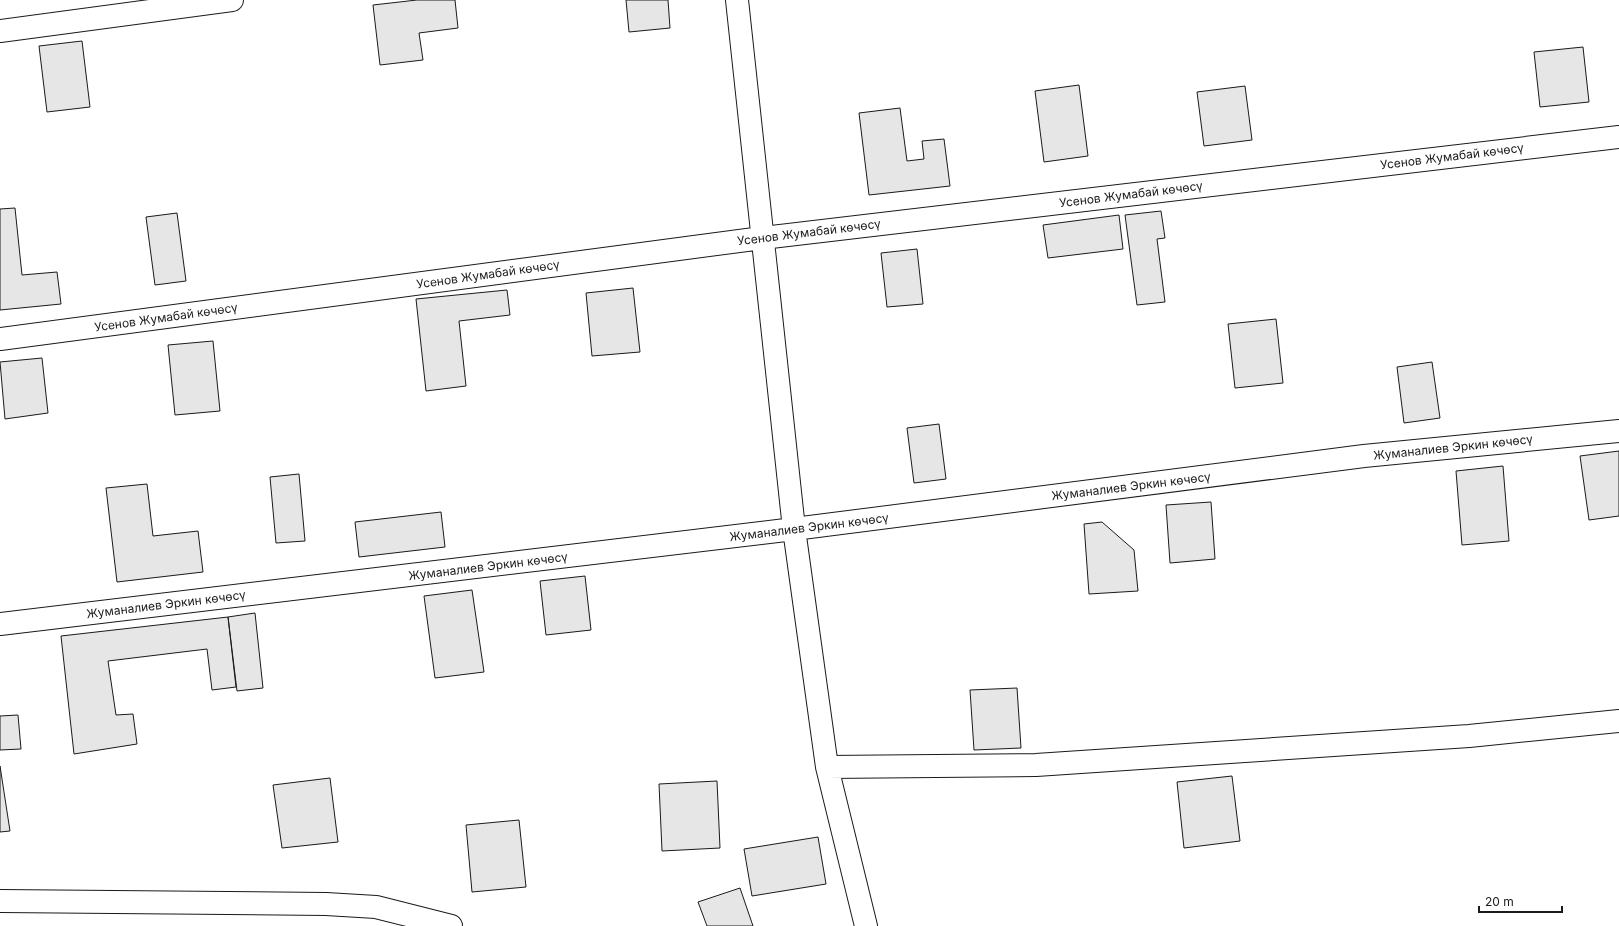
<svg xmlns="http://www.w3.org/2000/svg" width="1619" height="926" viewBox="0 0 1619 926" font-family="Inter,sans-serif">
<style>
.building{fill:#e6e6e6;stroke:#1a1a1a}
.lines{fill:none;stroke-linecap:round;stroke-linejoin:round}
.minor-casing{stroke:#1a1a1a;stroke-width:24}
.minor{stroke:#fff;stroke-width:22}
.labels{text-anchor:middle;dominant-baseline:central;stroke-width:3;stroke-linejoin:round;paint-order:stroke}
.street-label{font-size:12px;fill:#1a1a1a;stroke:#fff}
</style>
<rect width="100%" height="100%" fill="#fff"/>
<path class="building" d="M 417,0 L 455,0 L 458,28 L 419,33 L 423,60 L 380,65 L 373,5 Z
M 626,0 L 668,0 L 670,28 L 629,32 Z
M 82,41 L 90,107 L 47,112 L 39,46 Z
M 1583,47 L 1589,102 L 1540,107 L 1534,52 Z
M 1079,85 L 1088,156 L 1044,162 L 1035,91 Z
M 1245,86 L 1252,140 L 1204,146 L 1197,92 Z
M 900,108 L 907,161 L 924,159 L 922,141 L 944,139 L 950,186 L 869,195 L 859,113 Z
M 15,208 L 22,275 L 57,272 L 61,304 L 0,310 L 0,209 Z
M 1161,211 L 1165,238 L 1157,239 L 1165,302 L 1137,305 L 1125,215 Z
M 177,213 L 186,281 L 155,285 L 146,217 Z
M 1119,215 L 1123,249 L 1048,258 L 1043,225 Z
M 917,249 L 923,304 L 887,307 L 881,253 Z
M 633,288 L 640,352 L 592,356 L 586,293 Z
M 507,290 L 510,315 L 459,321 L 466,386 L 426,391 L 416,299 Z
M 1276,319 L 1283,383 L 1235,388 L 1228,324 Z
M 213,341 L 220,411 L 175,415 L 168,345 Z
M 42,358 L 48,413 L 5,419 L 0,362 Z
M 1432,362 L 1440,418 L 1404,423 L 1397,367 Z
M 939,424 L 946,479 L 914,483 L 907,428 Z
M 1619,451 L 1619,516 L 1589,520 L 1580,456 Z
M 1503,466 L 1509,541 L 1462,545 L 1456,471 Z
M 299,474 L 305,541 L 276,543 L 270,477 Z
M 147,484 L 153,536 L 198,531 L 203,572 L 117,582 L 106,488 Z
M 1211,502 L 1215,559 L 1170,563 L 1166,505 Z
M 441,512 L 445,547 L 359,557 L 355,522 Z
M 1102,522 L 1134,550 L 1138,591 L 1089,594 L 1084,524 Z
M 585,576 L 591,630 L 546,635 L 540,581 Z
M 472,590 L 484,672 L 435,678 L 424,596 Z
M 255,613 L 263,688 L 237,691 L 228,617 Z
M 228,617 L 236,687 L 212,690 L 207,649 L 108,661 L 116,715 L 133,714 L 137,744 L 74,754 L 61,636 Z
M 1017,688 L 1021,748 L 974,750 L 970,690 Z
M 18,715 L 21,749 L 0,750 L 0,716 Z
M 0,766 L 10,831 L 0,832 Z
M 1232,776 L 1240,841 L 1184,848 L 1177,782 Z
M 330,778 L 338,842 L 282,848 L 273,785 Z
M 717,781 L 720,848 L 662,851 L 659,784 Z
M 519,820 L 526,887 L 472,892 L 466,825 Z
M 818,837 L 826,884 L 752,896 L 744,849 Z
M 740,888 L 753,926 L 707,926 L 698,902 Z"/>
<g class="lines">
<g class="minor-casing">
<path id="minor" d="M 737,0 L 794,529 L 827,767 L 866,926
M 0,31 L 232,0
M 0,339 L 762,238 L 1619,137
M 0,624 L 794,529 L 1364,456 L 1619,431
M 827,767 L 1036,765 L 1469,736 L 1619,721
M 0,901 L 326,904 L 376,907 L 451,926"/>
</g>
<use href="#minor" class="minor"/>
</g>
<g class="labels">
<g class="street-label">
<text transform="translate(1452 156) rotate(-7)">Усенов Жумабай көчөсү</text>
<text transform="translate(1131 194) rotate(-7)">Усенов Жумабай көчөсү</text>
<text transform="translate(809 232) rotate(-7)">Усенов Жумабай көчөсү</text>
<text transform="translate(488 274) rotate(-8)">Усенов Жумабай көчөсү</text>
<text transform="translate(166 317) rotate(-8)">Усенов Жумабай көчөсү</text>
<text transform="translate(1453 447) rotate(-6)">Жуманалиев Эркин көчөсү</text>
<text transform="translate(1131 486) rotate(-7)">Жуманалиев Эркин көчөсү</text>
<text transform="translate(809 527) rotate(-7)">Жуманалиев Эркин көчөсү</text>
<text transform="translate(488 566) rotate(-7)">Жуманалиев Эркин көчөсү</text>
<text transform="translate(166 604) rotate(-7)">Жуманалиев Эркин көчөсү</text>
</g>
</g>
<path d="M1479 906v6h83v-6" fill="none" stroke="#1a1a1a" stroke-width="2"/>
<text x="1485" y="906" font-size="12" fill="#1a1a1a" stroke="#ffffff" stroke-width="3" paint-order="stroke">20 m</text>
</svg>
